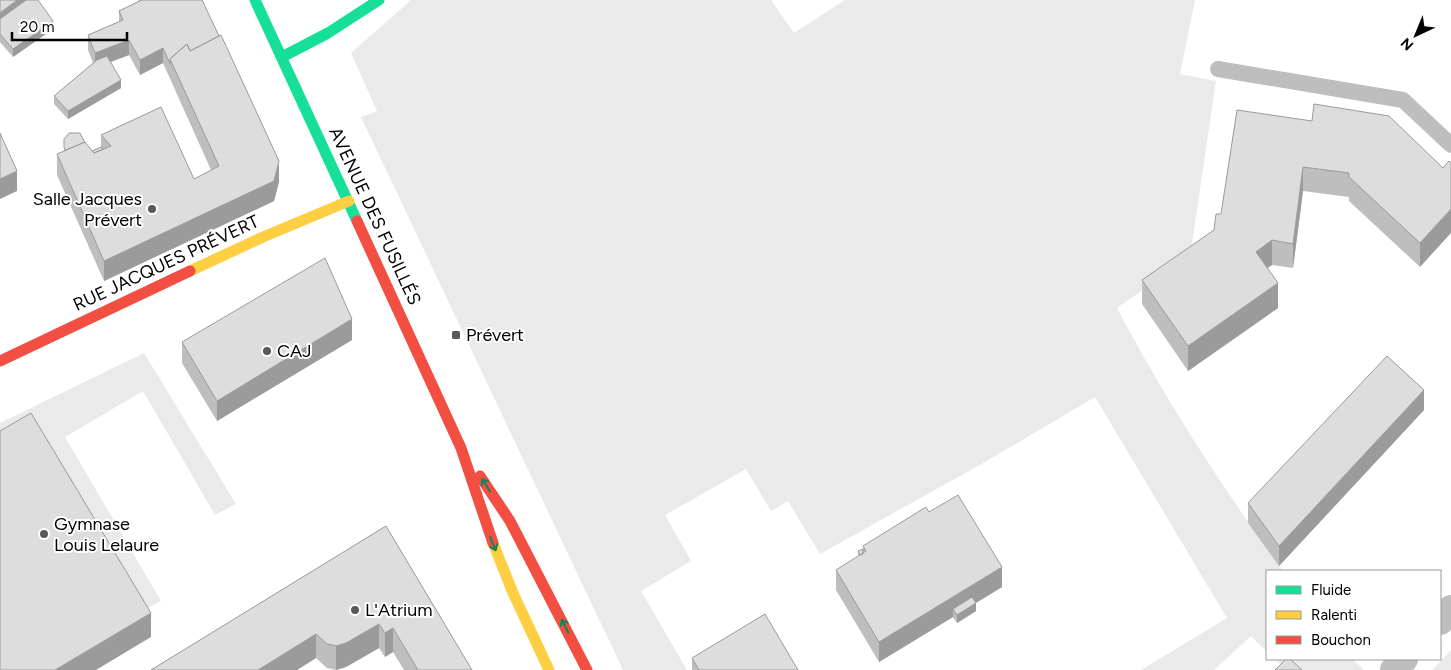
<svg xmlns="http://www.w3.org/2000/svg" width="1451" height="670" viewBox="0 0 1451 670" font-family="Figtree,sans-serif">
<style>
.green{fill:#eaeaea}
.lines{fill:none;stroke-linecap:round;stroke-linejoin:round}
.lane{stroke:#bebebe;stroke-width:16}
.street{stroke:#bebebe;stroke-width:28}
.fast{stroke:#16e098;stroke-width:11}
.slow{stroke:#ffcf43;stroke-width:11}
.jam{stroke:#f24e42;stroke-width:11}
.wall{fill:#bebebe}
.shaded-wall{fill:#9b9b9b}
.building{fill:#ddd;stroke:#9b9b9b}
.oneway{stroke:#0d865b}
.poi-dot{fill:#595959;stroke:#fff;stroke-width:2}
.labels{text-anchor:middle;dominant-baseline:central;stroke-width:4;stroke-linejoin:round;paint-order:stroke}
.poi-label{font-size:18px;fill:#000;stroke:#fff;text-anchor:start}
.street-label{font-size:18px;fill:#000;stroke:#fff}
</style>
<rect width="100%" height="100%" fill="#fff"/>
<path class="green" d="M 411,0 L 771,0 L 794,33 L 845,0 L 1195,0 L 1180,74 L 1216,81 L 1190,257 L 1117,308 C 1166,401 1222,487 1283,571 L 1267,571 L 1267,652 L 1251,636 L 1214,670 L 1141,670 L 1227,618 L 1095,397 L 985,462 L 820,554 L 788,501 L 771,511 L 746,469 L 665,515 L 691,561 L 641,591 L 687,670 L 623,670 L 361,117 L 377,111 L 351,53 Z
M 144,353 L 236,504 L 215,515 L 143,391 L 65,437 L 161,601 L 136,614 L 0,455 L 0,423 Z
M 1451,650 L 1451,670 L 1432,670 Z
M 1275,659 L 1353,659 L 1364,670 L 1286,670 Z"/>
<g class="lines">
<path class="lane" d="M 1218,69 L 1403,100 L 1451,145"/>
<path class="street" d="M 1440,621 L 1451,609
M 1394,670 L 1404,659"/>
<path class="fast" d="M 255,0 L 357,221
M 282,57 L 328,33 L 379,0"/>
<path class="slow" d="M 190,271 L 263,237 L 349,201
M 493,543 L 513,593 L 549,670"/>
<path class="jam" d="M 357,221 L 461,448 L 493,543
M 0,361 L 190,271
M 480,476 L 510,521 L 587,670"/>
</g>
<path class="wall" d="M 0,0 L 53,29 L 13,57 L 0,42 Z
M 138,0 L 202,0 L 279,182 L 274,201 L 104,281 L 57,175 L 57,154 L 64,151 L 64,139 L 85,143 L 92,151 L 101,147 L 101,135 L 194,179 L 211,170 L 163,63 L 140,75 L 129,55 L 110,62 L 121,88 L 68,119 L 54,104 L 54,96 L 93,63 L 88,50 L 88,35 L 119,22 L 119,11 L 139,1 Z
M 1237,110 L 1443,168 L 1420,267 L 1349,201 L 1349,197 L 1303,191 L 1293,268 L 1272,265 L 1267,268 L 1278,308 L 1188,371 L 1142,304 L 1142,280 L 1214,230 L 1221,214 Z
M 352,340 L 217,421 L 182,363 L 182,342 Z
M 1424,410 L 1279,566 L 1248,523 L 1248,503 Z
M 929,512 L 1002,587 L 976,603 L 976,611 L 957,623 L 953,617 L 879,662 L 836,590 L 836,570 L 858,556 L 858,551 L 863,549 L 863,546 Z
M 386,526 L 472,670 L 404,670 L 393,652 L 385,657 L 379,648 L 346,667 L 336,670 L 327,668 L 316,658 L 297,670 L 151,670 Z
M 692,658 L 798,670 L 692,670 Z"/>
<path class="shaded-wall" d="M 17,0 L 38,0 L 0,28 L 0,13 Z
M 53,21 L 53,29 L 13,57 L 13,49 Z
M 129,40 L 129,55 L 95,68 L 95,53 Z
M 163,48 L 163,63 L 140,75 L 140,60 Z
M 121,80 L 121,88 L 68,119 L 68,111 Z
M 279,161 L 279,182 L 274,201 L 104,281 L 104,261 Z
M 1303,167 L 1303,191 L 1293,268 L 1293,244 Z
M 17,171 L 17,191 L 0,199 L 0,179 Z
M 1451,209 L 1451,233 L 1420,267 L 1420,243 Z
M 1272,240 L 1272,265 L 1256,276 L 1256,252 Z
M 1278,283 L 1278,308 L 1188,371 L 1188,346 Z
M 352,319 L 352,340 L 217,421 L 217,401 Z
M 1424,390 L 1424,410 L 1279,566 L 1279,546 Z
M 1002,567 L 1002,587 L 956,615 L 953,609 L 953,617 L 879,662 L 879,642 Z
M 976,603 L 976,611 L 957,623 L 957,615 Z
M 151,613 L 151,637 L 96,670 L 55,670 Z
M 379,624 L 379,648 L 346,667 L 336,670 L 336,646 Z
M 393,628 L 393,652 L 385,657 L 385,633 Z
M 316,634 L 316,658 L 297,670 L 258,670 Z"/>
<path class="building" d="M 0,0 L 17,0 L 0,13 Z
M 26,0 L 38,0 L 53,21 L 13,49 L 0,34 L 0,19 Z
M 142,0 L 202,0 L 219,36 L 190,51 L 187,44 L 170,59 L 170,64 L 163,48 L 140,60 L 129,40 L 95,53 L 88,35 L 123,20 L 119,11 Z
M 221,35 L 279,161 L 274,181 L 104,261 L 57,154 L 85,142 L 94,153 L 111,146 L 101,135 L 161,107 L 194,179 L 219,166 L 170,59 L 187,44 L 190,51 Z
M 107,56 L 121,80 L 68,111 L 54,96 L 97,60 Z
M 1314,104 L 1389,116 L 1443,168 L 1449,161 L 1451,163 L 1451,209 L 1420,243 L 1349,177 L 1349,173 L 1303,167 L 1293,244 L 1272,240 L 1256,252 L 1278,283 L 1188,346 L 1142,280 L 1214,230 L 1216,214 L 1221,214 L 1237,110 L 1312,121 Z
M 0,133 L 17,171 L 0,179 Z
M 69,133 L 80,133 L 85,143 L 85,142 L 66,150 L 64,148 L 64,139 Z
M 101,147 L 103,149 L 94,153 L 92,151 Z
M 325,258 L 352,319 L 217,401 L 182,342 Z
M 1387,356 L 1424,390 L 1279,546 L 1248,503 Z
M 31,413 L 151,613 L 55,670 L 0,670 L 0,431 Z
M 958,495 L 1002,567 L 879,642 L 836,570 L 866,551 L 863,546 L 926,507 L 929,512 Z
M 386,526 L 472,670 L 418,670 L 393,628 L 385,633 L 379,624 L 346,643 L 336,646 L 327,644 L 316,634 L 258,670 L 151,670 Z
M 863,549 L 863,554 L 860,555 L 858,551 Z
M 972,597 L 976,603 L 957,615 L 953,609 Z
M 765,614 L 798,670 L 699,670 L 692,658 Z
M 1286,659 L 1290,659 L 1302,670 L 1275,670 Z"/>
<defs><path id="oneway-shaft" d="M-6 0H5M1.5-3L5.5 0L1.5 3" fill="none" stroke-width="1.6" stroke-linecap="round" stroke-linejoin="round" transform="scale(1.25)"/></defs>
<g class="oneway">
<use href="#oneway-shaft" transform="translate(486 485) rotate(-123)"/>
<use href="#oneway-shaft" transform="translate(493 544) rotate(68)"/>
<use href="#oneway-shaft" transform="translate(565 626) rotate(-117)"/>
</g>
<g class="poi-dot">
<circle cx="152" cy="209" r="5"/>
<rect x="451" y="330" width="10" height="10" rx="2.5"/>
<circle cx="267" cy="351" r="5"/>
<circle cx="44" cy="534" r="5"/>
<circle cx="355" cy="610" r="5"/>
</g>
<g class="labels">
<g class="poi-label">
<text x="142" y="199" text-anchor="end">Salle Jacques<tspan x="142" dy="21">Prévert</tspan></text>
<text x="466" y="335">Prévert</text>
<text x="277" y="351">CAJ</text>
<text x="54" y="524">Gymnase<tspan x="54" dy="21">Louis Lelaure</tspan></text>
<text x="365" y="610">L'Atrium</text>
</g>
<g class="street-label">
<text transform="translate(375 216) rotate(65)">AVENUE DES FUSILLÉS</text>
<text transform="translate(166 263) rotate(-25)">RUE JACQUES PRÉVERT</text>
</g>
</g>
<rect x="1266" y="570" width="175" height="90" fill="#ffffff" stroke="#999999"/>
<rect x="1276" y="586" width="25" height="8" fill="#16e098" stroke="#999999"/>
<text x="1311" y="595" font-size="15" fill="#000000">Fluide</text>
<rect x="1276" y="611" width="25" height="8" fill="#ffcf43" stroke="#999999"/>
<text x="1311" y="620" font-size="15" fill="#000000">Ralenti</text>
<rect x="1276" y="636" width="25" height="8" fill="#f24e42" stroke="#999999"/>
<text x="1311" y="645" font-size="15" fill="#000000">Bouchon</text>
<g transform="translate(1416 35) rotate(224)" stroke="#ffffff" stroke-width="4" paint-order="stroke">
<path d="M0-4L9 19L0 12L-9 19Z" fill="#000000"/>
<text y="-8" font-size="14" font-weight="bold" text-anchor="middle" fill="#000000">N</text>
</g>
<path d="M12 32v8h115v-8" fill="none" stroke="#000000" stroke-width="2.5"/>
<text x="20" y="32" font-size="15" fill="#000000" stroke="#ffffff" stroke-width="4" paint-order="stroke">20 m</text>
</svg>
